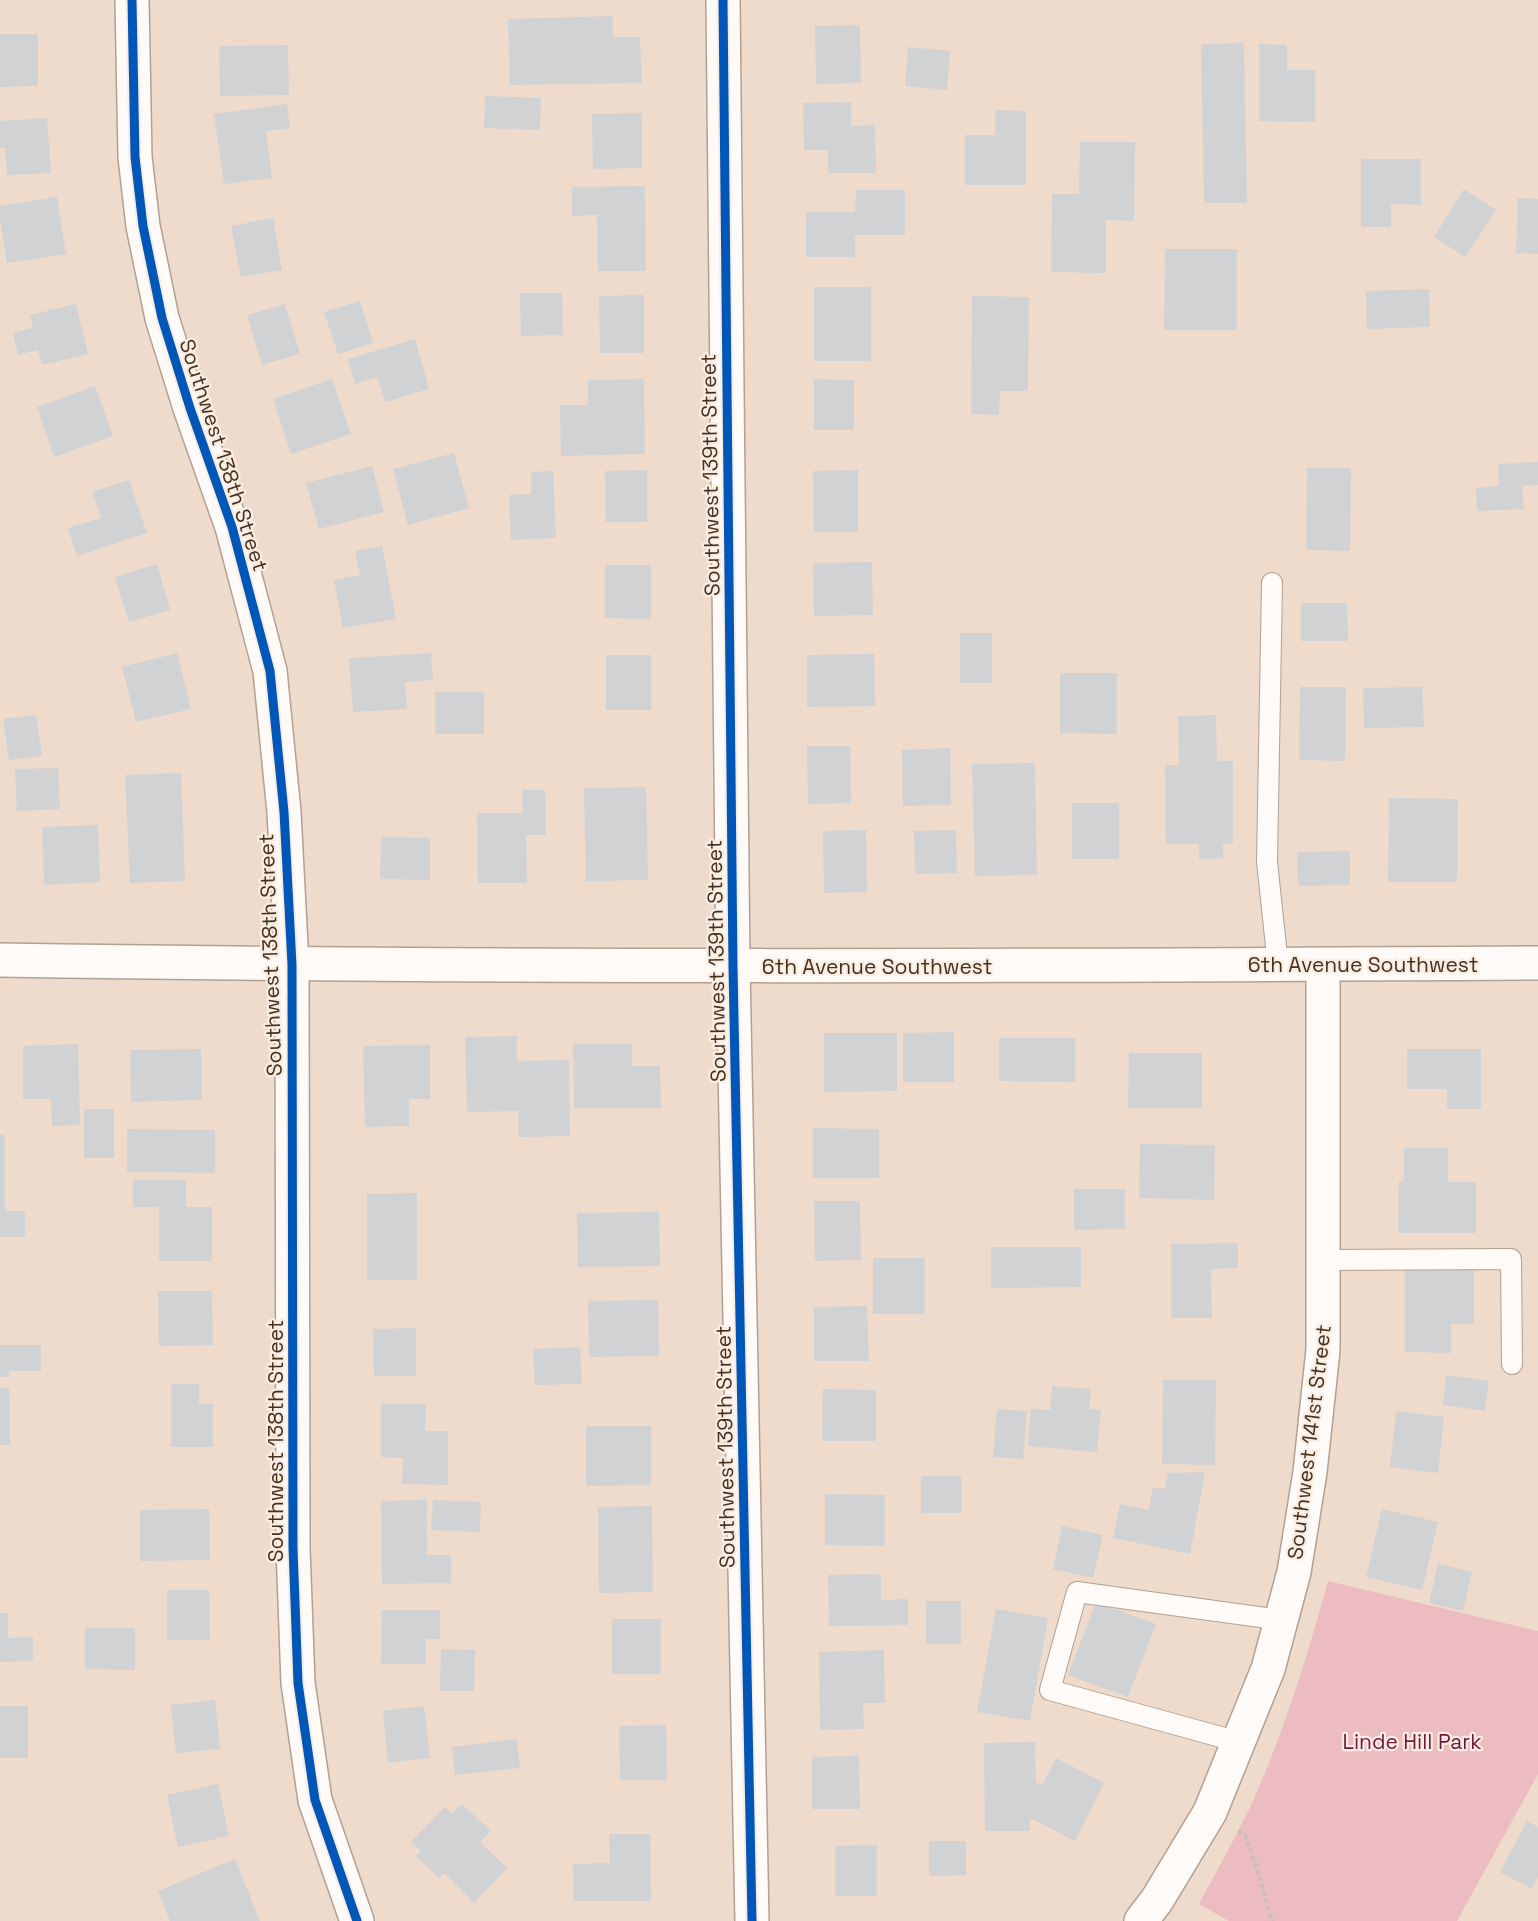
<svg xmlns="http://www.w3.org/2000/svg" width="1538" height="1921" viewBox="0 0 1538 1921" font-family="'Space Grotesk',sans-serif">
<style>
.green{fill:#ecbcc0}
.building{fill:#d1d2d3}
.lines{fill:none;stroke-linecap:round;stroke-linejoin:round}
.lane-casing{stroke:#b2a091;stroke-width:22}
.street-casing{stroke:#b2a091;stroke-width:36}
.path{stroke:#c9c0b8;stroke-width:4;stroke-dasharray:4.5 3;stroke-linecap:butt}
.lane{stroke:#fdfaf7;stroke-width:20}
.street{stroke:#fdfaf7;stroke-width:33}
.cycleway-casing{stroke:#f8ece3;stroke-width:13}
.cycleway{stroke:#0057b8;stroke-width:9}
.labels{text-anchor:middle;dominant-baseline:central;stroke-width:4.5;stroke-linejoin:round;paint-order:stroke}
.street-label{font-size:21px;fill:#47311d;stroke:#f8ece3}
.park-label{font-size:21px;fill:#71193b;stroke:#f8ece3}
</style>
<rect width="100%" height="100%" fill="#efdbcc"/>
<path class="green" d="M 1328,1581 L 1538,1631 L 1538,1774 L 1457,1921 L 1229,1921 L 1199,1904 C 1218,1868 1239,1832 1256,1794 C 1286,1725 1308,1654 1328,1581 Z"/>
<path class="building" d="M 613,16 L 613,37 L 640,37 L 642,83 L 510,85 L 508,19 Z
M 860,25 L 861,83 L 816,84 L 815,26 Z
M 0,34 L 38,34 L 38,86 L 0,87 Z
M 1244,43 L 1247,203 L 1204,203 L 1201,44 Z
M 1259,44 L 1287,45 L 1287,70 L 1315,70 L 1315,122 L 1259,121 Z
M 288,45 L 289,95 L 220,96 L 219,46 Z
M 908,47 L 950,51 L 947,90 L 905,86 Z
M 485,96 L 541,98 L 540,130 L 484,128 Z
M 851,102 L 851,126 L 875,125 L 876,173 L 828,173 L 828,150 L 804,150 L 803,103 Z
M 287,104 L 290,128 L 266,131 L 272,178 L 224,184 L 214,114 Z
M 995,110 L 1026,111 L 1026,185 L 965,185 L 965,135 L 995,135 Z
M 642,113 L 642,168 L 593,169 L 592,114 Z
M 47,118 L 51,173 L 7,175 L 5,148 L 0,148 L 0,121 Z
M 1080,142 L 1135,142 L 1134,221 L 1106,220 L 1106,273 L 1051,272 L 1052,194 L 1079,194 Z
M 1361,159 L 1421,159 L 1421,205 L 1391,204 L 1391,227 L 1361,227 Z
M 645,186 L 646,271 L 598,271 L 597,215 L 572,216 L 572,187 Z
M 1464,189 L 1496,210 L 1465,257 L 1434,237 Z
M 856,190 L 905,190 L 905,235 L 855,235 L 855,257 L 806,257 L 806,212 L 855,212 Z
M 57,197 L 66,254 L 7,263 L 0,219 L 0,206 Z
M 1518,198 L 1538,199 L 1538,254 L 1516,253 Z
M 273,218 L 282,270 L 241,277 L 231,226 Z
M 1165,249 L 1237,249 L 1237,330 L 1164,330 Z
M 814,287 L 871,287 L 871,361 L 814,361 Z
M 1429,289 L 1430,327 L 1367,329 L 1366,291 Z
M 520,293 L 562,293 L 563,335 L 521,336 Z
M 644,295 L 644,353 L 600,353 L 599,296 Z
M 972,296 L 1029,297 L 1028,391 L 1000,391 L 999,415 L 971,414 Z
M 360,301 L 373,343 L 338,354 L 324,312 Z
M 76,304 L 88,354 L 42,365 L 38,350 L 18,355 L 13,333 L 33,328 L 30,315 Z
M 285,304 L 300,354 L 262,365 L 247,315 Z
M 415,339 L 429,389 L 385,402 L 377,377 L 355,384 L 348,359 Z
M 332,379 L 351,434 L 291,454 L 273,399 Z
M 644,379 L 645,454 L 561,456 L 560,405 L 588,405 L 588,380 Z
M 814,379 L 854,380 L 854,430 L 814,430 Z
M 95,386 L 113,436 L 54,457 L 37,407 Z
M 454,453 L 469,508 L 408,525 L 393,469 Z
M 1538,462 L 1538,485 L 1522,486 L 1524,509 L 1477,511 L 1476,488 L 1499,486 L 1498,464 Z
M 372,466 L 384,512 L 319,529 L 306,483 Z
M 1307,468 L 1351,468 L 1350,551 L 1306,550 Z
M 647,470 L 647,522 L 606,522 L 605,471 Z
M 858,470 L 858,532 L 814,532 L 813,471 Z
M 553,471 L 556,538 L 511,540 L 509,495 L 531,494 L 531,472 Z
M 129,480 L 147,533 L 77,556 L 68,528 L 101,518 L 92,492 Z
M 382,546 L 396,619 L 343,628 L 334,580 L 360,575 L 355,551 Z
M 872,562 L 873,615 L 814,616 L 813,563 Z
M 157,564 L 170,610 L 129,622 L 115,577 Z
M 605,565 L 651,565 L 651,619 L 605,618 Z
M 1301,603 L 1347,603 L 1348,641 L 1301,641 Z
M 960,633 L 992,633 L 992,683 L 960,683 Z
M 177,653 L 191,709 L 136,722 L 122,667 Z
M 431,653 L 433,680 L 405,682 L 407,709 L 353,712 L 349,658 Z
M 874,654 L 875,706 L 807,707 L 807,655 Z
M 606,655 L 651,655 L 651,710 L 606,710 Z
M 1060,673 L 1117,673 L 1117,734 L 1060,733 Z
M 1300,687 L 1346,687 L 1345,761 L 1299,760 Z
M 1422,687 L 1424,727 L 1364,728 L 1363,688 Z
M 435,692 L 484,692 L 484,734 L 435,734 Z
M 36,715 L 42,756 L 9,760 L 3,719 Z
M 1216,715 L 1217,761 L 1233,761 L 1233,843 L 1223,844 L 1223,858 L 1199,859 L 1199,844 L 1166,844 L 1165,765 L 1179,765 L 1178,716 Z
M 807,746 L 850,746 L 851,803 L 808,804 Z
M 950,748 L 951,805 L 903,806 L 902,750 Z
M 1035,763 L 1037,875 L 975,876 L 972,764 Z
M 58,768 L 60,809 L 17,811 L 15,769 Z
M 181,773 L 185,881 L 130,883 L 125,775 Z
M 646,787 L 648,880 L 586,881 L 584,788 Z
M 522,790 L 545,790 L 546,835 L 526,835 L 527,883 L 478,883 L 477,813 L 523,813 Z
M 1389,798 L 1458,799 L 1457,882 L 1388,882 Z
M 1072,803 L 1119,803 L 1119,859 L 1072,859 Z
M 98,825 L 100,882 L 44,885 L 42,827 Z
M 866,830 L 867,892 L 824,893 L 823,831 Z
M 956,830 L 957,873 L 915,874 L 914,831 Z
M 381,837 L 430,838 L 430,880 L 380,879 Z
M 1350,851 L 1350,885 L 1298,886 L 1297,852 Z
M 954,1032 L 954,1082 L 903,1082 L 903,1033 Z
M 824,1033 L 897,1033 L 897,1091 L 824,1092 Z
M 517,1036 L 517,1061 L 569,1060 L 570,1136 L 519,1137 L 518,1111 L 467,1112 L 465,1037 Z
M 999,1038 L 1075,1038 L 1075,1082 L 999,1081 Z
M 78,1044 L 80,1125 L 52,1126 L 51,1099 L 23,1099 L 23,1046 Z
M 573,1044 L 632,1044 L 632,1066 L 660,1066 L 661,1108 L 574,1108 Z
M 430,1045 L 430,1099 L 409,1099 L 409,1126 L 365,1127 L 363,1046 Z
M 201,1049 L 202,1100 L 131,1102 L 130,1050 Z
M 1407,1049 L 1481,1049 L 1481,1109 L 1447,1109 L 1447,1089 L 1407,1089 Z
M 1129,1053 L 1202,1053 L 1202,1108 L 1128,1108 Z
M 84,1109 L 114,1109 L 114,1158 L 84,1158 Z
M 813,1128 L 879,1129 L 879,1178 L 813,1178 Z
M 127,1129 L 215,1130 L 215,1173 L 127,1172 Z
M 5,1134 L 5,1211 L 25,1211 L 25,1237 L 0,1237 L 0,1135 Z
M 1140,1144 L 1215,1145 L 1214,1200 L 1139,1198 Z
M 1404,1148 L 1448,1148 L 1448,1182 L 1476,1182 L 1476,1233 L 1398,1233 L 1399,1181 L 1404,1181 Z
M 133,1180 L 186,1180 L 186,1207 L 212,1207 L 212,1261 L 159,1261 L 159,1207 L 133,1207 Z
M 1074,1189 L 1125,1189 L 1125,1229 L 1074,1230 Z
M 417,1193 L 417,1280 L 367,1280 L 367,1194 Z
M 814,1201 L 860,1201 L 861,1260 L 815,1261 Z
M 659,1212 L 660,1266 L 578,1267 L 577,1213 Z
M 1238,1243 L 1238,1268 L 1211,1269 L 1212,1318 L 1171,1318 L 1171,1244 Z
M 991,1247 L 1081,1247 L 1081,1287 L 991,1288 Z
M 873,1258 L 925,1258 L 925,1314 L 873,1314 Z
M 1405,1266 L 1474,1266 L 1474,1324 L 1451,1324 L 1451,1353 L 1405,1352 Z
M 158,1291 L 212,1291 L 213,1345 L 159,1346 Z
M 658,1300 L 659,1356 L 589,1357 L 588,1301 Z
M 867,1306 L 869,1361 L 814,1361 L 814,1307 Z
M 416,1328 L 416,1376 L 374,1376 L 373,1329 Z
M 0,1345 L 41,1345 L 41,1371 L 9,1371 L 9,1377 L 0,1377 Z
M 580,1347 L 582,1384 L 535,1385 L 533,1349 Z
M 1446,1375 L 1489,1381 L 1485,1411 L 1443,1405 Z
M 1163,1380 L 1216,1380 L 1215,1465 L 1162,1464 Z
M 171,1384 L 199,1384 L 199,1404 L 213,1404 L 213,1447 L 171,1447 Z
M 1052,1386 L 1091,1389 L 1089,1409 L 1101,1410 L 1097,1452 L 1028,1446 L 1031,1409 L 1050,1410 Z
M 0,1388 L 9,1388 L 10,1445 L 0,1445 Z
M 823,1389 L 876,1390 L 876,1441 L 822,1441 Z
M 381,1404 L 426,1404 L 425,1431 L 448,1431 L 448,1485 L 402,1484 L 403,1458 L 381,1457 Z
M 997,1409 L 1027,1411 L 1023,1459 L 993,1457 Z
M 1396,1411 L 1444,1417 L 1438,1473 L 1390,1467 Z
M 586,1426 L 651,1426 L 651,1485 L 586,1486 Z
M 1205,1472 L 1190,1554 L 1113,1538 L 1120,1504 L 1149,1510 L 1153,1487 L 1165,1489 L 1168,1473 Z
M 921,1476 L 961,1476 L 962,1513 L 921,1513 Z
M 825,1494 L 885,1495 L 885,1546 L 825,1545 Z
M 427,1500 L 427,1555 L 451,1555 L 451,1583 L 382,1584 L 381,1501 Z
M 433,1500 L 481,1502 L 480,1532 L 431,1530 Z
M 652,1506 L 653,1592 L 599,1593 L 598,1507 Z
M 209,1509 L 210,1560 L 140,1561 L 140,1510 Z
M 1382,1509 L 1438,1522 L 1422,1590 L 1366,1577 Z
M 1062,1526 L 1103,1535 L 1093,1578 L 1053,1569 Z
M 1438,1564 L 1472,1572 L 1463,1611 L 1429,1603 Z
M 881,1574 L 881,1600 L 908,1599 L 908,1625 L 829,1626 L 828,1575 Z
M 167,1590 L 209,1590 L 210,1640 L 167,1640 Z
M 926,1601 L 961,1601 L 961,1644 L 926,1644 Z
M 1096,1602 L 1156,1624 L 1128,1697 L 1068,1675 Z
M 996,1609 L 1048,1618 L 1030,1721 L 977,1712 Z
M 382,1610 L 440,1610 L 440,1639 L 426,1639 L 425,1664 L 381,1664 Z
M 0,1613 L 8,1613 L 8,1638 L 33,1637 L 33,1661 L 0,1662 Z
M 612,1619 L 661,1619 L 661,1674 L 612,1674 Z
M 85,1628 L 135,1628 L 135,1670 L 85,1669 Z
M 441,1649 L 475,1650 L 474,1691 L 440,1691 Z
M 884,1650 L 885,1703 L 863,1703 L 864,1729 L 820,1730 L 819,1652 Z
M 215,1700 L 220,1749 L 176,1753 L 171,1705 Z
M 0,1706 L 28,1706 L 28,1758 L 0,1758 Z
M 424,1706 L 430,1758 L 388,1763 L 383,1711 Z
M 666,1725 L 667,1780 L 620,1780 L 619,1726 Z
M 517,1739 L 520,1768 L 455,1775 L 452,1747 Z
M 1035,1742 L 1036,1783 L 1043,1784 L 1056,1758 L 1104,1783 L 1075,1841 L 1030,1818 L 1030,1831 L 985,1831 L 984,1743 Z
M 859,1756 L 860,1809 L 812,1809 L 812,1757 Z
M 218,1784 L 229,1836 L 178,1847 L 167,1795 Z
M 462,1804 L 491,1831 L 480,1842 L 507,1868 L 474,1903 L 444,1873 L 439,1878 L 416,1856 L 421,1851 L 411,1842 L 445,1807 L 452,1814 Z
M 1527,1821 L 1538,1827 L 1538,1877 L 1532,1889 L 1500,1872 Z
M 609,1834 L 650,1834 L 651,1901 L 574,1901 L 573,1864 L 610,1863 Z
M 929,1841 L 966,1841 L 966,1875 L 929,1876 Z
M 877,1845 L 877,1896 L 835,1896 L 835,1846 Z
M 235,1859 L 260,1921 L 170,1921 L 158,1891 Z"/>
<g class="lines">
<g class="lane-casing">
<path id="lane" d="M 1272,583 L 1267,862 L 1278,965
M 1324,1260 L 1511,1259 L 1512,1364
M 1239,1742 L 1050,1690 L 1077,1592 L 1281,1620"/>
</g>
<g class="street-casing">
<path id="street" d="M 132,0 L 135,157 L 143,226 L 162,318 L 190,408 L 232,527 L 270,671 L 284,812 L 292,965 L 293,1548 L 298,1683 L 315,1800 L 357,1921
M 723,0 L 733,967 L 752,1921
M 0,960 C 513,968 1025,966 1538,963
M 1141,1921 L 1157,1900 L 1210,1812 L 1268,1669 L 1294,1572 L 1310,1472 L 1323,1350 L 1323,965"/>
</g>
<path class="path" d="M 1238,1831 L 1245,1835 L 1257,1868 L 1271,1919 L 1274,1921"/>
<use href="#lane" class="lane"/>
<use href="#street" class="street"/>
<g class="cycleway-casing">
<path id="cycleway" d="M 132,0 L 135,157 L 143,226 L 162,318 L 190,408 L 232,527 L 270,671 L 284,812 L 292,965 L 293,1548 L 298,1683 L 315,1800 L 357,1921
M 723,0 L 733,967 L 752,1921"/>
</g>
<use href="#cycleway" class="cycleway"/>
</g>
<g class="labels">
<g class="street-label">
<text transform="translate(224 455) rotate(72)">Southwest 138th Street</text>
<text transform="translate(710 475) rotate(-91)">Southwest 139th Street</text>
<text transform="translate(270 955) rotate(-92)">Southwest 138th Street</text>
<text transform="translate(716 961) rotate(-91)">Southwest 139th Street</text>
<text x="1363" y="964">6th Avenue Southwest</text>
<text x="877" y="966">6th Avenue Southwest</text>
<text transform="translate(275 1441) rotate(-90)">Southwest 138th Street</text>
<text transform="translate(1309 1442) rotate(-83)">Southwest 141st Street</text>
<text transform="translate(725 1447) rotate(-91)">Southwest 139th Street</text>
</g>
<g class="park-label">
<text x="1412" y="1741">Linde Hill Park</text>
</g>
</g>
</svg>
